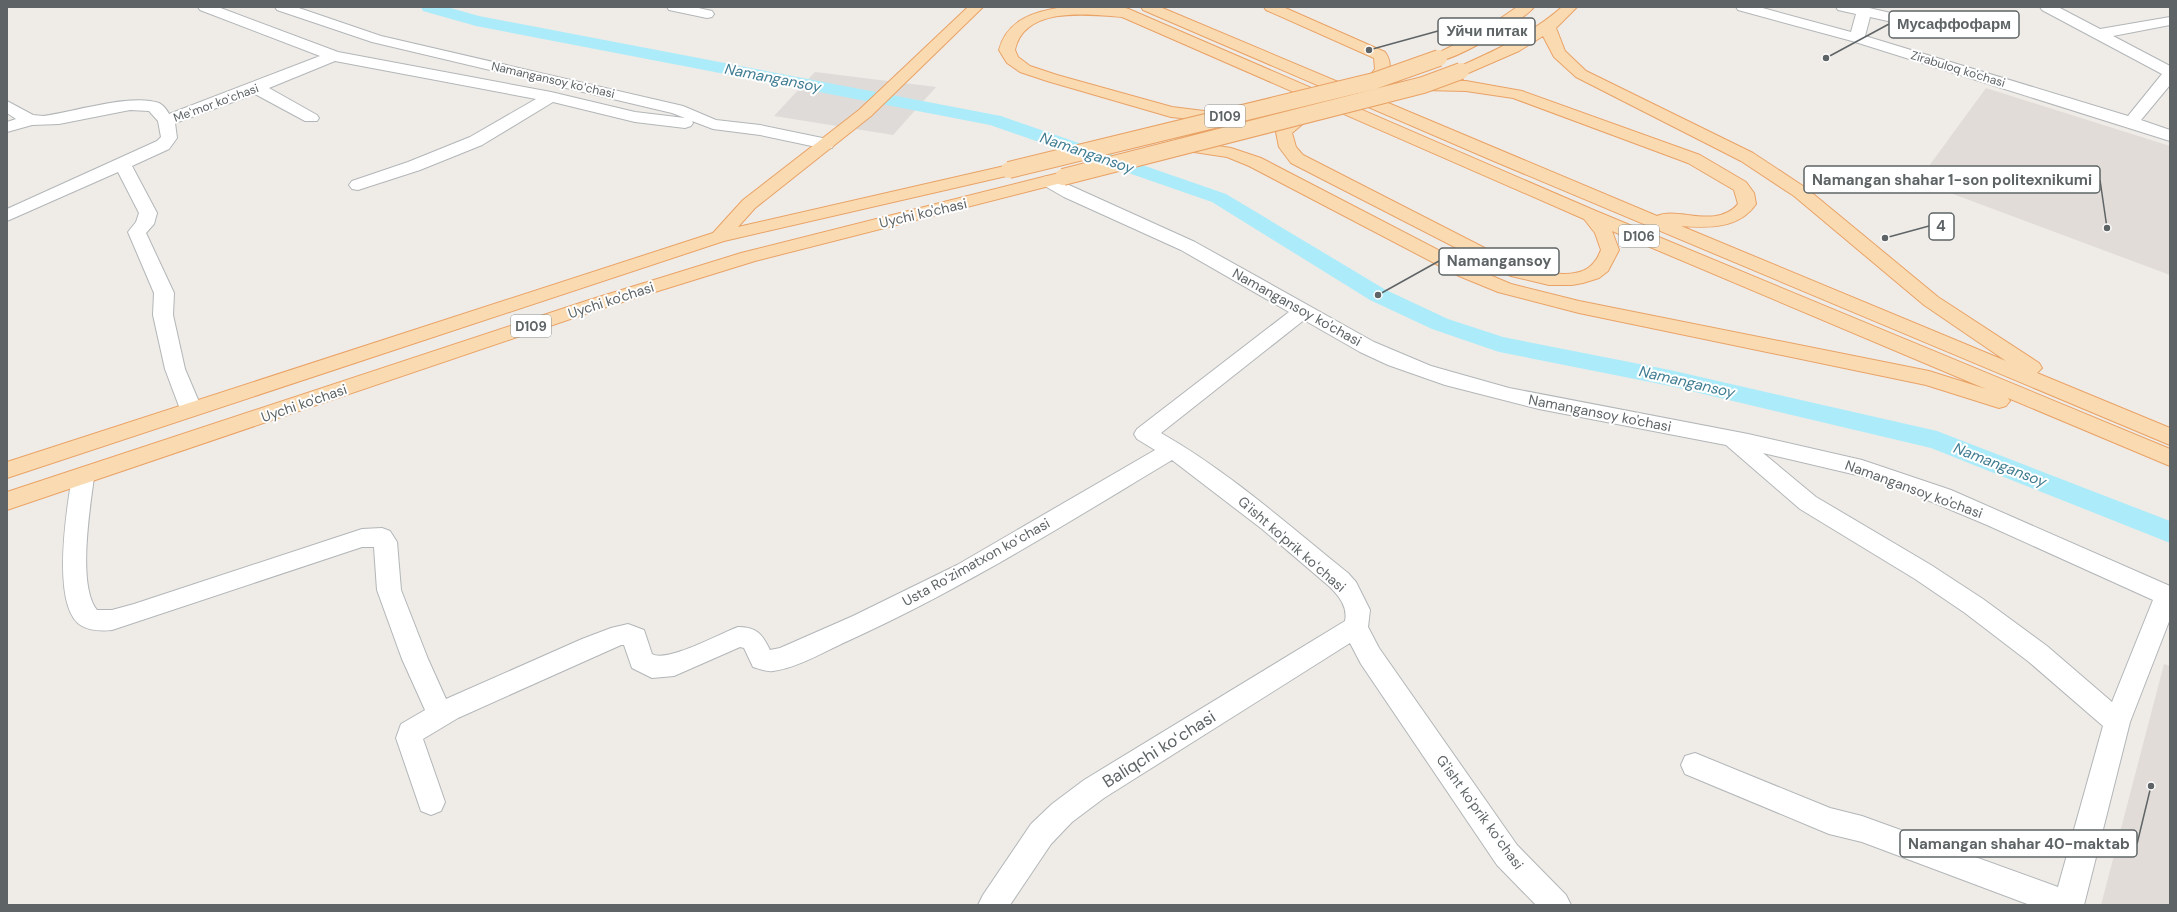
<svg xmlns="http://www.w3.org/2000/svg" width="2177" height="912" viewBox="0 0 2177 912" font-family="'DM Sans',sans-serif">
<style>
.industrial{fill:#dedbd9}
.education{fill:#e2dcd8}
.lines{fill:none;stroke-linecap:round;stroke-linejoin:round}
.canal{fill:#acecfa;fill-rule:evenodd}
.minor-casing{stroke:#b2b6b8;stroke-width:2}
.major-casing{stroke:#e9a266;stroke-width:2}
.minor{fill:#fff;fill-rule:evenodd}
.major{fill:#fadbb1;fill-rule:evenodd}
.major-bridge-casing{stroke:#e9a266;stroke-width:18;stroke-linecap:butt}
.major-bridge{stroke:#fadbb1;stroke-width:16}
.labels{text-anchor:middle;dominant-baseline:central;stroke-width:4;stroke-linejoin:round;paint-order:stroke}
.far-street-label{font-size:12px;fill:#5e6466;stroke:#fff}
.shield{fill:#fff;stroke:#8e9294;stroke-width:1}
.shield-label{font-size:13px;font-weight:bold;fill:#5e6466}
.street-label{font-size:14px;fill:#5e6466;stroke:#fff}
.water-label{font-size:15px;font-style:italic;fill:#407d92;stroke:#fff}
.near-street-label{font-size:17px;fill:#5e6466;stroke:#fff}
.leader{fill:none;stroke:#5e6466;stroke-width:1.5}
.callout-dot{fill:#5e6466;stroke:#fff;stroke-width:1.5}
.callout{fill:#fff;stroke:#5e6466;stroke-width:1.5}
.callout-label{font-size:15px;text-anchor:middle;font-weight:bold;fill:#5e6466}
</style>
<rect width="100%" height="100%" fill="#efebe7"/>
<path class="industrial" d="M 815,72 L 936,87 L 893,135 L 774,116 Z"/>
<path class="education" d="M 1986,88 L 2170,146 L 2170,275 L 1918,181 Z
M 2164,664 L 2170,666 L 2170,905 L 2101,905 Z"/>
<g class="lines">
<path class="canal" d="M 421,7 L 447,7 L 479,16 L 1001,116 L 1226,194 L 1386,290 L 1448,319 L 1503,337 L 1670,370 L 1937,431 L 2170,521 L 2170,543 L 1931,448 L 1670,386 L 1499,352 L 1432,329 L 1370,300 L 1212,202 L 990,125 L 476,26 L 423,11 Z"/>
<g class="minor-casing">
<path id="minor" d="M 198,7 L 218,7 L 338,52 L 551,92 L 635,112 L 685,118 L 672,113 L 372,42 L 277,10 L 275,7 L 296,7 L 381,36 L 683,106 L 716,120 L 760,125 L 832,140 L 834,144 L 832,148 L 826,149 L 760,135 L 713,129 L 692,121 L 693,123 L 691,126 L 685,128 L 635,122 L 553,102 L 482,145 L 420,170 L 358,190 L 352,189 L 349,185 L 352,181 L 408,162 L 470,137 L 536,99 L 335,61 L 269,88 L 317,115 L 319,118 L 317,121 L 305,121 L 255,94 L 175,123 L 177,138 L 169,149 L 132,166 L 157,213 L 154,224 L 146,233 L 174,293 L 173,315 L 185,369 L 202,409 L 198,414 L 191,416 L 184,414 L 180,409 L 165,369 L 153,315 L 154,293 L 128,232 L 136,222 L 139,213 L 118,172 L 7,221 L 7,209 L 157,141 L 161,137 L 158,121 L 149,111 L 130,110 L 59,124 L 32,125 L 7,132 L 7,122 L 16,119 L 7,113 L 7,101 L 33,115 L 43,116 C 74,112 132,93 159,103 C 163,105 167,110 169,114 L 320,56 L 200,10 Z
M 667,7 L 694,7 L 712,11 L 714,14 L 712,17 L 707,18 L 669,10 Z
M 1736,7 L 1759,7 L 1851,32 L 1856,14 L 1838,10 L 1836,7 L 1865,7 L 1942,25 L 1944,28 L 1942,31 L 1937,32 L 1870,17 L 1865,36 L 2128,116 L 2162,74 L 2042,10 L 2040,7 L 2058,7 L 2100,29 L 2170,17 L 2170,25 L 2113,36 L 2170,66 L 2170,85 L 2141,120 L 2170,130 L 2170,141 L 1852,41 L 1738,10 Z
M 1049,176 L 1195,242 L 1374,342 L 1431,366 L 1509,388 L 1748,434 L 1862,460 L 1951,490 L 2170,586 L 2170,619 L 2130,722 L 2084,905 L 2030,905 L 1862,842 L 1829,834 L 1685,774 L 1681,765 L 1685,756 L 1695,753 L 1830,808 L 1862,816 L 2058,887 L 2103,726 L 2029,662 L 1965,613 L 1915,579 L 1800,509 L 1726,445 L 1539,409 L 1445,385 L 1388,365 L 1360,352 L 1304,320 L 1161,433 C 1228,471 1287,524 1348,573 L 1356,582 L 1370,610 L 1368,627 L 1379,648 L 1517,845 L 1566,895 L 1571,905 L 1536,905 L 1497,865 L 1361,664 L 1350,643 L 1104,798 L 1072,822 L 1051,844 L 1010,905 L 978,905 L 983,895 L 1031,824 L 1052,804 L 1084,780 L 1345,621 C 1348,607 1339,596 1330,587 L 1262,529 L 1172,460 C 1067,523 964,588 852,639 C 829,649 798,668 773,671 C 767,672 759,669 753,667 L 744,648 L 740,647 L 674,676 L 652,678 L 632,668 L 624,645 L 621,645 L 458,718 L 423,739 L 445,802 L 441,811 L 431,815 L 421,811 L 396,738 L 401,724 L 425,710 L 402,659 L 377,590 L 374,547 L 362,547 L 112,630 C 101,631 91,631 82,626 C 50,608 67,507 72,477 L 75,471 L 83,469 L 91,471 L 94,477 C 90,508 77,586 97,610 L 112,610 L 134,604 L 362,529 L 382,528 L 390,531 L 397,542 L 401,590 L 428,659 L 446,699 L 582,639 L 611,628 L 628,624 L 644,630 L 652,654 C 667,663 721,633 738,627 C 757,627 762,634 770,650 L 780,648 L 853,616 L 957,565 L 1155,450 L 1137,439 L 1134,434 L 1137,429 L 1289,312 L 1181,250 L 1064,197 L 1043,185 L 1040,181 L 1043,177 ZM 1763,453 L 1861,476 L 1908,492 L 1987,525 L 2153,600 L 2112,702 L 2047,646 L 1983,599 L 1931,565 L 1816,497 Z"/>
</g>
<g class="major-casing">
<path id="major" d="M 968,7 L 983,7 L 871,116 L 755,208 L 738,227 L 1009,165 L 1015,166 L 1018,170 L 1015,174 L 724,241 L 7,478 L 7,462 L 713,233 L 743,200 L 859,110 Z
M 1064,7 L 1123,7 L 1131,10 L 1596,211 L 2170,449 L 2170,466 L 2008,398 L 2010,401 L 2006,406 L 1999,408 L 1926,385 L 1579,313 L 1498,292 L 1459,276 L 1249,166 L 1227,157 L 1181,150 L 1179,146 L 1181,142 L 1187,141 L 1231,148 L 1261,158 L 1473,268 L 1511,284 L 1579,301 L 1929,371 L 1986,389 L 1612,231 L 1619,250 L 1608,271 L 1599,278 L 1583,283 L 1572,285 L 1549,285 L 1511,276 L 1291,163 L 1279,147 L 1276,132 L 1298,113 L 1310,113 L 1312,116 L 1292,133 L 1296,147 L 1303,155 L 1524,268 C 1544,272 1581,282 1595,261 C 1598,258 1599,254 1601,250 L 1595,233 L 1584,219 L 1122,17 C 1088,14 1024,6 1015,50 L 1018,57 L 1030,66 L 1057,75 L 1172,107 L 1228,114 L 1230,117 L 1228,120 L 1222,122 L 1171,117 L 1047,81 L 1020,72 L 1007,63 L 999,50 C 1007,19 1036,11 1064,7 Z
M 1141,7 L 1160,7 L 1657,216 C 1677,206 1716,230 1738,204 L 1734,190 L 1688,163 L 1513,98 L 1466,91 L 1423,90 L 1417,88 L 1415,85 L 1417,82 L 1423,80 L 1466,81 L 1522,91 L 1700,155 L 1746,182 L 1754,193 L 1756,204 C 1739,229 1708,228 1681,226 L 2006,361 L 1924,305 L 1794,196 L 1741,161 L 1576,77 L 1554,57 L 1543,36 L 1519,51 L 1466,74 L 1456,74 L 1453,71 L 1456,68 C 1494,51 1530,35 1562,7 L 1577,7 L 1556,28 L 1565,51 L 1586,71 L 1753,153 L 1806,188 L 1938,297 L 2039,363 L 2042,368 L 2037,373 L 2170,428 L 2170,445 L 1496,162 L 1143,10 Z
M 1264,7 L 1283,7 L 1385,52 C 1394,65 1389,74 1380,84 L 1368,84 L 1366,81 L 1375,69 L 1374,58 L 1266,10 Z
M 1517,7 L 1534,7 C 1525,20 1448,65 1434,61 L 1431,58 L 1434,55 L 1482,31 Z
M 1063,172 L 1069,173 L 1072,177 L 1069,181 L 755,261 L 600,309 L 7,510 L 7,492 L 586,301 L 741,253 Z"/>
</g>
<use href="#minor" class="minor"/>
<use href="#major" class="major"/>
<g class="major-bridge-casing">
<path id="major-bridge" d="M 1009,170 L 1374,81 L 1439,58
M 1063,177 L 1423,85 L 1461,71"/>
</g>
<use href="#major-bridge" class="major-bridge"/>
</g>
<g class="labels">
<g class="far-street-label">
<text transform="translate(1958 69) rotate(17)">Zirabuloq ko'chasi</text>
<text transform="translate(553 80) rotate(13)">Namangansoy koʻchasi</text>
<text transform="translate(216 103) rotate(-20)">Meʻmor koʻchasi</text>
</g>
<g class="shield">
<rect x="1205" y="105" width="40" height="22" rx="3"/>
<rect x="1619" y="225" width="40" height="22" rx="3"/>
<rect x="511" y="315" width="40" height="22" rx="3"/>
</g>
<g class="shield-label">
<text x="1225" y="116">D109</text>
<text x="1639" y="236">D106</text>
<text x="531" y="326">D109</text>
</g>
<g class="street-label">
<text transform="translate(923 213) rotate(-13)">Uychi ko'chasi</text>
<text transform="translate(611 300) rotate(-18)">Uychi ko'chasi</text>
<text transform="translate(1297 307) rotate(29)">Namangansoy ko'chasi</text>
<text transform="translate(304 403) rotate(-19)">Uychi ko'chasi</text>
<text transform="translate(1600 413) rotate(11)">Namangansoy ko'chasi</text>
<text transform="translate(1914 489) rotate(20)">Namangansoy ko'chasi</text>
<text transform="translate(1292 544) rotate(41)">G'isht ko'prik koʻchasi</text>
<text transform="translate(976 562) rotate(-29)">Usta Roʻzimatxon koʻchasi</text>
<text transform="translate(1480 812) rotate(54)">G'isht ko'prik koʻchasi</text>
</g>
<g class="water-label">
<text transform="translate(773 78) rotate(11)">Namangansoy</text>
<text transform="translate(1087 153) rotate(19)">Namangansoy</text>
<text transform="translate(1687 382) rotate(13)">Namangansoy</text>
<text transform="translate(2000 465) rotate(21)">Namangansoy</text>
</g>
<g class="near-street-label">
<text transform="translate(1159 749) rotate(-32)">Baliqchi koʻchasi</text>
</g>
</g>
<path class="leader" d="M1826 58L1889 24M1369 50L1438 31M2107 228L2100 180M1885 238L1929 226M1378 295L1439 261M2151 786L2137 844"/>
<g class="callout-dot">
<circle cx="1826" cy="58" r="4"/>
<circle cx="1369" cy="50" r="4"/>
<circle cx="2107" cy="228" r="4"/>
<circle cx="1885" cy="238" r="4"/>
<circle cx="1378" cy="295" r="4"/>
<circle cx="2151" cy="786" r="4"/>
</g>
<g class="callout">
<rect x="1889" y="11" width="130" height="27" rx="4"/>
<rect x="1438" y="18" width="97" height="27" rx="4"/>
<rect x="1804" y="166" width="296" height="27" rx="4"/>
<rect x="1929" y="213" width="25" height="27" rx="4"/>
<rect x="1439" y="248" width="120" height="27" rx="4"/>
<rect x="1900" y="830" width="237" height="27" rx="4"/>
</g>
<g class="callout-label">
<text x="1954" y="29">Мусаффофарм</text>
<text x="1487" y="36">Уйчи питак</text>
<text x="1952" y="185">Namangan shahar 1-son politexnikumi</text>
<text x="1941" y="231">4</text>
<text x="1499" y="266">Namangansoy</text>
<text x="2019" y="849">Namangan shahar 40-maktab</text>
</g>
<rect width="2177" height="912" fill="none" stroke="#5e6466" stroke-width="16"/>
</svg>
